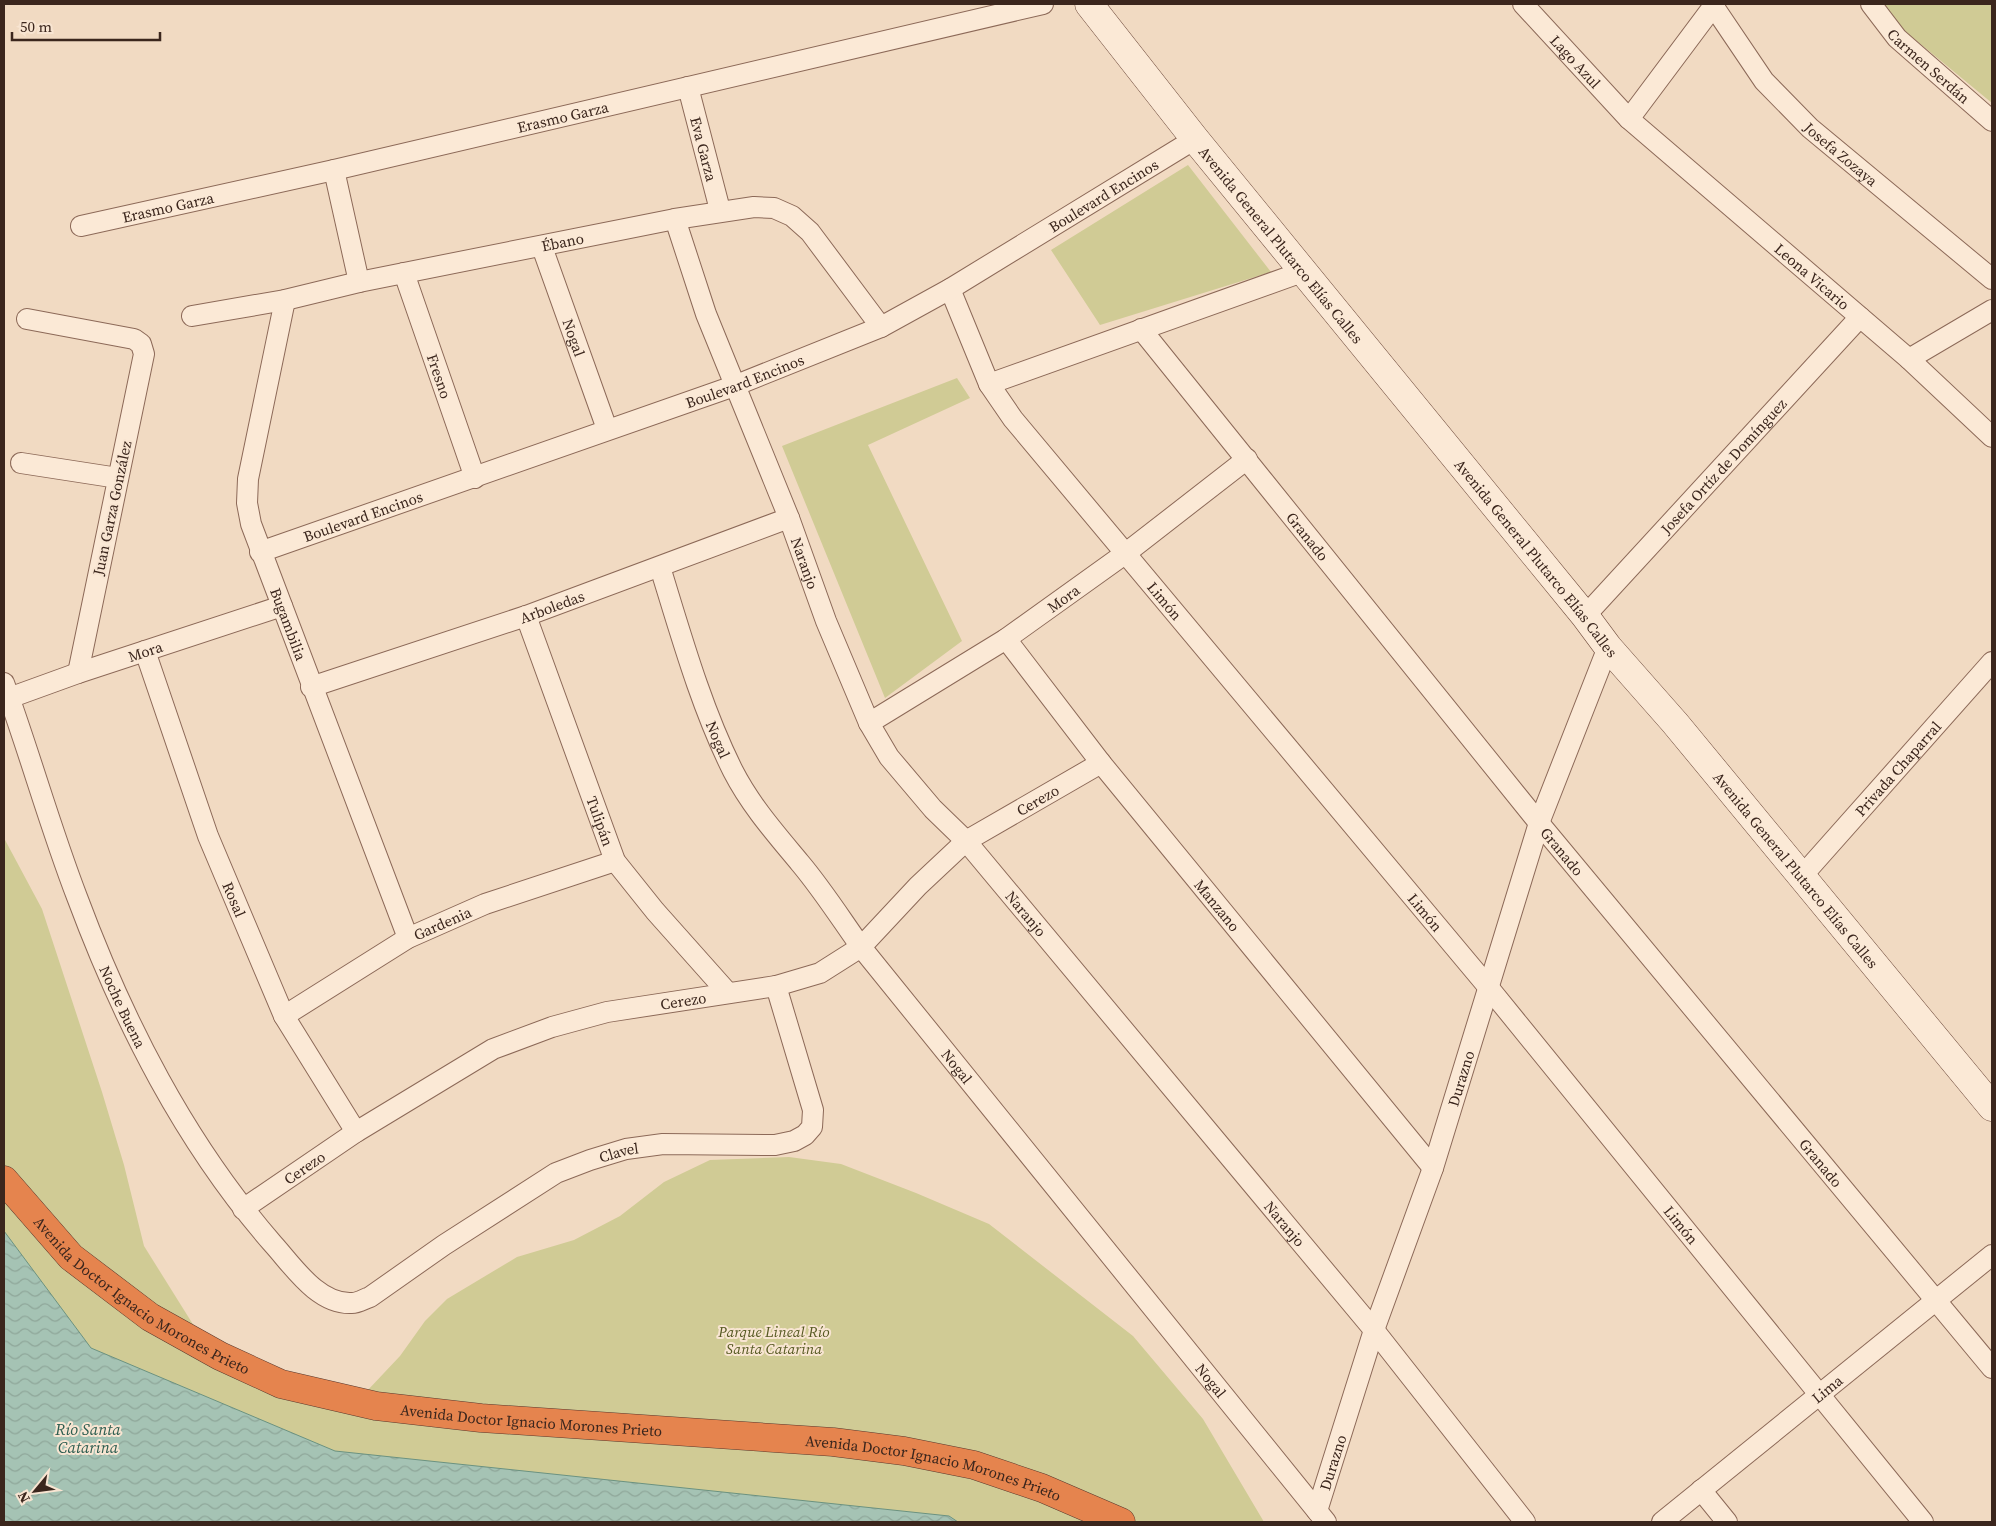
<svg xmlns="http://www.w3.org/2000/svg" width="1996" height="1526" viewBox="0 0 1996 1526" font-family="'Source Serif 4',serif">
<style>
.park{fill:#d0cb95}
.water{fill:url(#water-waves);stroke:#6b9280}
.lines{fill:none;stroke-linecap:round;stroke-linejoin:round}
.street-casing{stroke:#8c6958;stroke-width:22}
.secondary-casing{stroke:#6e4a3b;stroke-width:29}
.highway-casing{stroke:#59382d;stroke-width:29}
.street{stroke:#fbe9d6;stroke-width:20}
.secondary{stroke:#fbe9d6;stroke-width:28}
.highway{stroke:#e5844e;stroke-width:28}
.labels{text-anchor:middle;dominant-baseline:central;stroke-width:4;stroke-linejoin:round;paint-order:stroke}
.street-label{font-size:15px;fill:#3b261d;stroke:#f8e5d2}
.park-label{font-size:15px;font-style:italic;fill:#565922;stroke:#f8e5d2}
.water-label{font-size:16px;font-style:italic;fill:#2b5c4f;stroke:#f8e5d2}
</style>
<defs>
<pattern id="water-waves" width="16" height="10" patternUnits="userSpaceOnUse" patternTransform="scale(1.25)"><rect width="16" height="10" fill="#a5c3b4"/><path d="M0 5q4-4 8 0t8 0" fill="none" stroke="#8fa79a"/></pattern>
</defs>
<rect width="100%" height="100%" fill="#f1dac2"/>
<path class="park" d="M 1885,4 L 1992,4 L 1992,103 L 1895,23 Z
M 1188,165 L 1271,272 L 1100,325 L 1051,250 Z
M 957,378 L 970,398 L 868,445 L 962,641 L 885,698 L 782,446 Z
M 4,838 L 42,909 L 102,1092 L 124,1165 L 144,1246 L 204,1342 L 260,1381 L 367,1391 L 400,1356 L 425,1321 L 447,1299 L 517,1257 L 574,1240 L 620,1216 L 664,1182 L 710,1160 L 789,1157 L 841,1164 L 916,1193 L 989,1224 L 1133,1336 L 1203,1419 L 1264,1522 L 4,1522 Z"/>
<path class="water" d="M 4,1231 L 91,1348 L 335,1451 L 949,1516 L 958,1522 L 4,1522 Z"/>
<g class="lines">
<g class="street-casing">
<g id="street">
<path id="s1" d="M 1523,4 L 1629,119 L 1909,359 L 1992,437"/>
<path id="s2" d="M 1712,4 L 1764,81 L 1810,128 L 1992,279"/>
<path id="s3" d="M 1871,4 L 1897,38 L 1992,121"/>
<path id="s4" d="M 688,87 L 720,210"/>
<path d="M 1629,119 L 1715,4"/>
<path d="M 334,170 L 359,282"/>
<path id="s5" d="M 675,219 L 706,314 L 789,518 L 826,621 L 869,723 L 889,757 L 933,809 L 966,841 L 1374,1330 L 1525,1522"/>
<path id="s6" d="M 81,226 L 334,170 L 1043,4"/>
<path id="s7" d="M 542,247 L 607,429"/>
<path id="s8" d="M 404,273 L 475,478"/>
<path id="s9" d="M 950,289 L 989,384 L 1013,419 L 1489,988 L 1923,1522"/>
<path id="s10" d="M 285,300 L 248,479 L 247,503 L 251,524 L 408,938"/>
<path id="s11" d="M 192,316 L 285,300 L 359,282 L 675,219 L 754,207 L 774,208 L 792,216 L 810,232 L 881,327"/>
<path d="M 27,319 L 134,339 L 141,344 L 144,354 L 78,673"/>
<path id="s12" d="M 1141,329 L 1539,823 L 1992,1368"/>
<path d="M 1909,359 L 1992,310"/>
<path d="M 989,384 L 1305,271"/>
<path d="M 21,463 L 118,478"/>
<path id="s13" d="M 260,552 L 734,386 L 881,327 L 950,289 L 1195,139"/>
<path id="s14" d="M 660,567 C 681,635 701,707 733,771 C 751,806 776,834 800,863 C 822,889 841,919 861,947 L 1326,1522"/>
<path id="s15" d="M 526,616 L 615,861 L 655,911 L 728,993"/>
<path id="s16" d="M 1585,616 L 1860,317"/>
<path id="s17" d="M 1006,639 L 1101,763 L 1433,1168"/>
<path id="s18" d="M 145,651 L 208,836 L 284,1016 L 356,1132"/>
<path id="s19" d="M 4,683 C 30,754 50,827 77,897 C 124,1023 185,1143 273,1244 C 293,1266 318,1305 352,1303 C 358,1303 364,1299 370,1297 L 444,1245 L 556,1173 L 590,1160 L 626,1149 L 663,1144 L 775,1145 L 794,1141 L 805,1135 L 812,1127 L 813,1110 L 776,986"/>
<path id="s20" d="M 311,687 L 526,616 L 789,518"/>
<path id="s21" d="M 9,698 L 78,673 L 282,606"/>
<path id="s22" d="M 869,723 L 1006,639 L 1126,553 L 1247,459"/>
<path id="s23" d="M 1802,876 L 1992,662"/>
<path id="s24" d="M 284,1016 L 408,938 L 485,904 L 615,861"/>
<path id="s25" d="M 243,1209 L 356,1132 L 493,1049 L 552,1027 L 607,1012 L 776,986 L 820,973 L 861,947 L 918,886 L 966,841 L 1101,763"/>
<path d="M 1701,1490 L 1727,1522"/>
<path id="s26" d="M 1317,1511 L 1374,1330 L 1433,1168 L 1539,823 L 1608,647"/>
<path id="s27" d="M 1662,1522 L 1992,1255"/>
</g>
</g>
<g class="secondary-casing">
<g id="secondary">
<path id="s28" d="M 1089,4 L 1195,139 L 1585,616 L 1608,647 L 1675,723 L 1992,1107"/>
</g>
</g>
<g class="highway-casing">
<g id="highway">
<path id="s29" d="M 4,1180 L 71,1257 L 150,1317 L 220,1356 L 281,1384 L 376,1406 L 481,1418 L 833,1442 L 904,1451 L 974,1465 L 1042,1488 L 1121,1522"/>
</g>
</g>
<use href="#street" class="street"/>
<use href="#secondary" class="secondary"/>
<use href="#highway" class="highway"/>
</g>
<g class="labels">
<g class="street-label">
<text stroke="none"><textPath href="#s1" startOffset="78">Lago Azul</textPath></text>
<text stroke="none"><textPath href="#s3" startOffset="85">Carmen Serdán</textPath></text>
<text stroke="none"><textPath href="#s6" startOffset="494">Erasmo Garza</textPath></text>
<text stroke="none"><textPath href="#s4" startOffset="64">Eva Garza</textPath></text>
<text stroke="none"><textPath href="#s2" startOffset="199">Josefa Zozaya</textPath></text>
<text stroke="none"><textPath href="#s13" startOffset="919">Boulevard Encinos</textPath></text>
<text stroke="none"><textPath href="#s6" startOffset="89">Erasmo Garza</textPath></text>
<text stroke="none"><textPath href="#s11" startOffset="378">Ébano</textPath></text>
<text stroke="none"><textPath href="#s28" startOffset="308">Avenida General Plutarco Elías Calles</textPath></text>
<text stroke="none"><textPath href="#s1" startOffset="398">Leona Vicario</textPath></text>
<text stroke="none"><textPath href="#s7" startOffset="96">Nogal</textPath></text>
<text stroke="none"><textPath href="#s8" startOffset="109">Fresno</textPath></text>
<text stroke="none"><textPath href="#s13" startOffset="514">Boulevard Encinos</textPath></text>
<text stroke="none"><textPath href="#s16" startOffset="204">Josefa Ortíz de Domínguez</textPath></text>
<text transform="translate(112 508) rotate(-78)">Juan Garza González</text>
<text stroke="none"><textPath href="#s13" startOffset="109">Boulevard Encinos</textPath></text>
<text stroke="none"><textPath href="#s12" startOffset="266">Granado</textPath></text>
<text stroke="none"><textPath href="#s28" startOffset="712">Avenida General Plutarco Elías Calles</textPath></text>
<text stroke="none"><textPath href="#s5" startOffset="368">Naranjo</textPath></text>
<text stroke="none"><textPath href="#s22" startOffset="231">Mora</textPath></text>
<text stroke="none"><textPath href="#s9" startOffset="382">Limón</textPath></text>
<text stroke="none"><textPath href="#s20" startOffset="254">Arboledas</textPath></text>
<text stroke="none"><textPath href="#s10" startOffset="335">Bugambilia</textPath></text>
<text stroke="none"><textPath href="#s21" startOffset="144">Mora</textPath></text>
<text stroke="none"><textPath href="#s14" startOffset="182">Nogal</textPath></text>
<text stroke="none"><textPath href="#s23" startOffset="144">Privada Chaparral</textPath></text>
<text stroke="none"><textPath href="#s25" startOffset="914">Cerezo</textPath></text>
<text stroke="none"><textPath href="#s15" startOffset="218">Tulipán</textPath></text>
<text stroke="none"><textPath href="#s12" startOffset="671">Granado</textPath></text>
<text stroke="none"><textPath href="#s28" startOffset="1118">Avenida General Plutarco Elías Calles</textPath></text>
<text stroke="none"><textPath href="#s18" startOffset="264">Rosal</textPath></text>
<text stroke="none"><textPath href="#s17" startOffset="340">Manzano</textPath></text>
<text stroke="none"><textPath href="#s9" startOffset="788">Limón</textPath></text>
<text stroke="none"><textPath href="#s5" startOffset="788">Naranjo</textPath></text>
<text stroke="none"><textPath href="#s24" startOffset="184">Gardenia</textPath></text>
<text stroke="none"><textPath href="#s25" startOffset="494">Cerezo</textPath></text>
<text stroke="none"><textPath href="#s19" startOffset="345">Noche Buena</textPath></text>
<text stroke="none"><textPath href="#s14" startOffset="588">Nogal</textPath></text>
<text stroke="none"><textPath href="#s26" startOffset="456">Durazno</textPath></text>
<text stroke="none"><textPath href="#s19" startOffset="1038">Clavel</textPath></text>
<text stroke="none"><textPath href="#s12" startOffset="1076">Granado</textPath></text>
<text stroke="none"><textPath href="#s25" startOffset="74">Cerezo</textPath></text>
<text stroke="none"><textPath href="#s5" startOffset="1192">Naranjo</textPath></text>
<text stroke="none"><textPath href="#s9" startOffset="1192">Limón</textPath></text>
<text stroke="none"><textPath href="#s29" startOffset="182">Avenida Doctor Ignacio Morones Prieto</textPath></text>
<text stroke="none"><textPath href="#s14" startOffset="992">Nogal</textPath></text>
<text stroke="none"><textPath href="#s27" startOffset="212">Lima</textPath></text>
<text stroke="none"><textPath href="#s29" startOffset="602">Avenida Doctor Ignacio Morones Prieto</textPath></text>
<text stroke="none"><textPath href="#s26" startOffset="51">Durazno</textPath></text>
<text stroke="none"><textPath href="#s29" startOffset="1008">Avenida Doctor Ignacio Morones Prieto</textPath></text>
</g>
<g class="park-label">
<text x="774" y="1331">Parque Lineal Río<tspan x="774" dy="17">Santa Catarina</tspan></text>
</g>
<g class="water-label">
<text x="88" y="1429">Río Santa<tspan x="88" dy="18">Catarina</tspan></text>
</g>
</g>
<rect width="1996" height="1526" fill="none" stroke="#3b261d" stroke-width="10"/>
<g transform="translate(35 1491) rotate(241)" stroke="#f8e5d2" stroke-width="4" paint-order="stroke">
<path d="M0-4L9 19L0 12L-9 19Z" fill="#3b261d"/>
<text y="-8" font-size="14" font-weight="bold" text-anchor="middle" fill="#3b261d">N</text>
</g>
<path d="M12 32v8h148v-8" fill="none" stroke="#3b261d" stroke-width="2.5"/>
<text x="20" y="32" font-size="15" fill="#3b261d" stroke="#f8e5d2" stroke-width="4" paint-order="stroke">50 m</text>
</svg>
